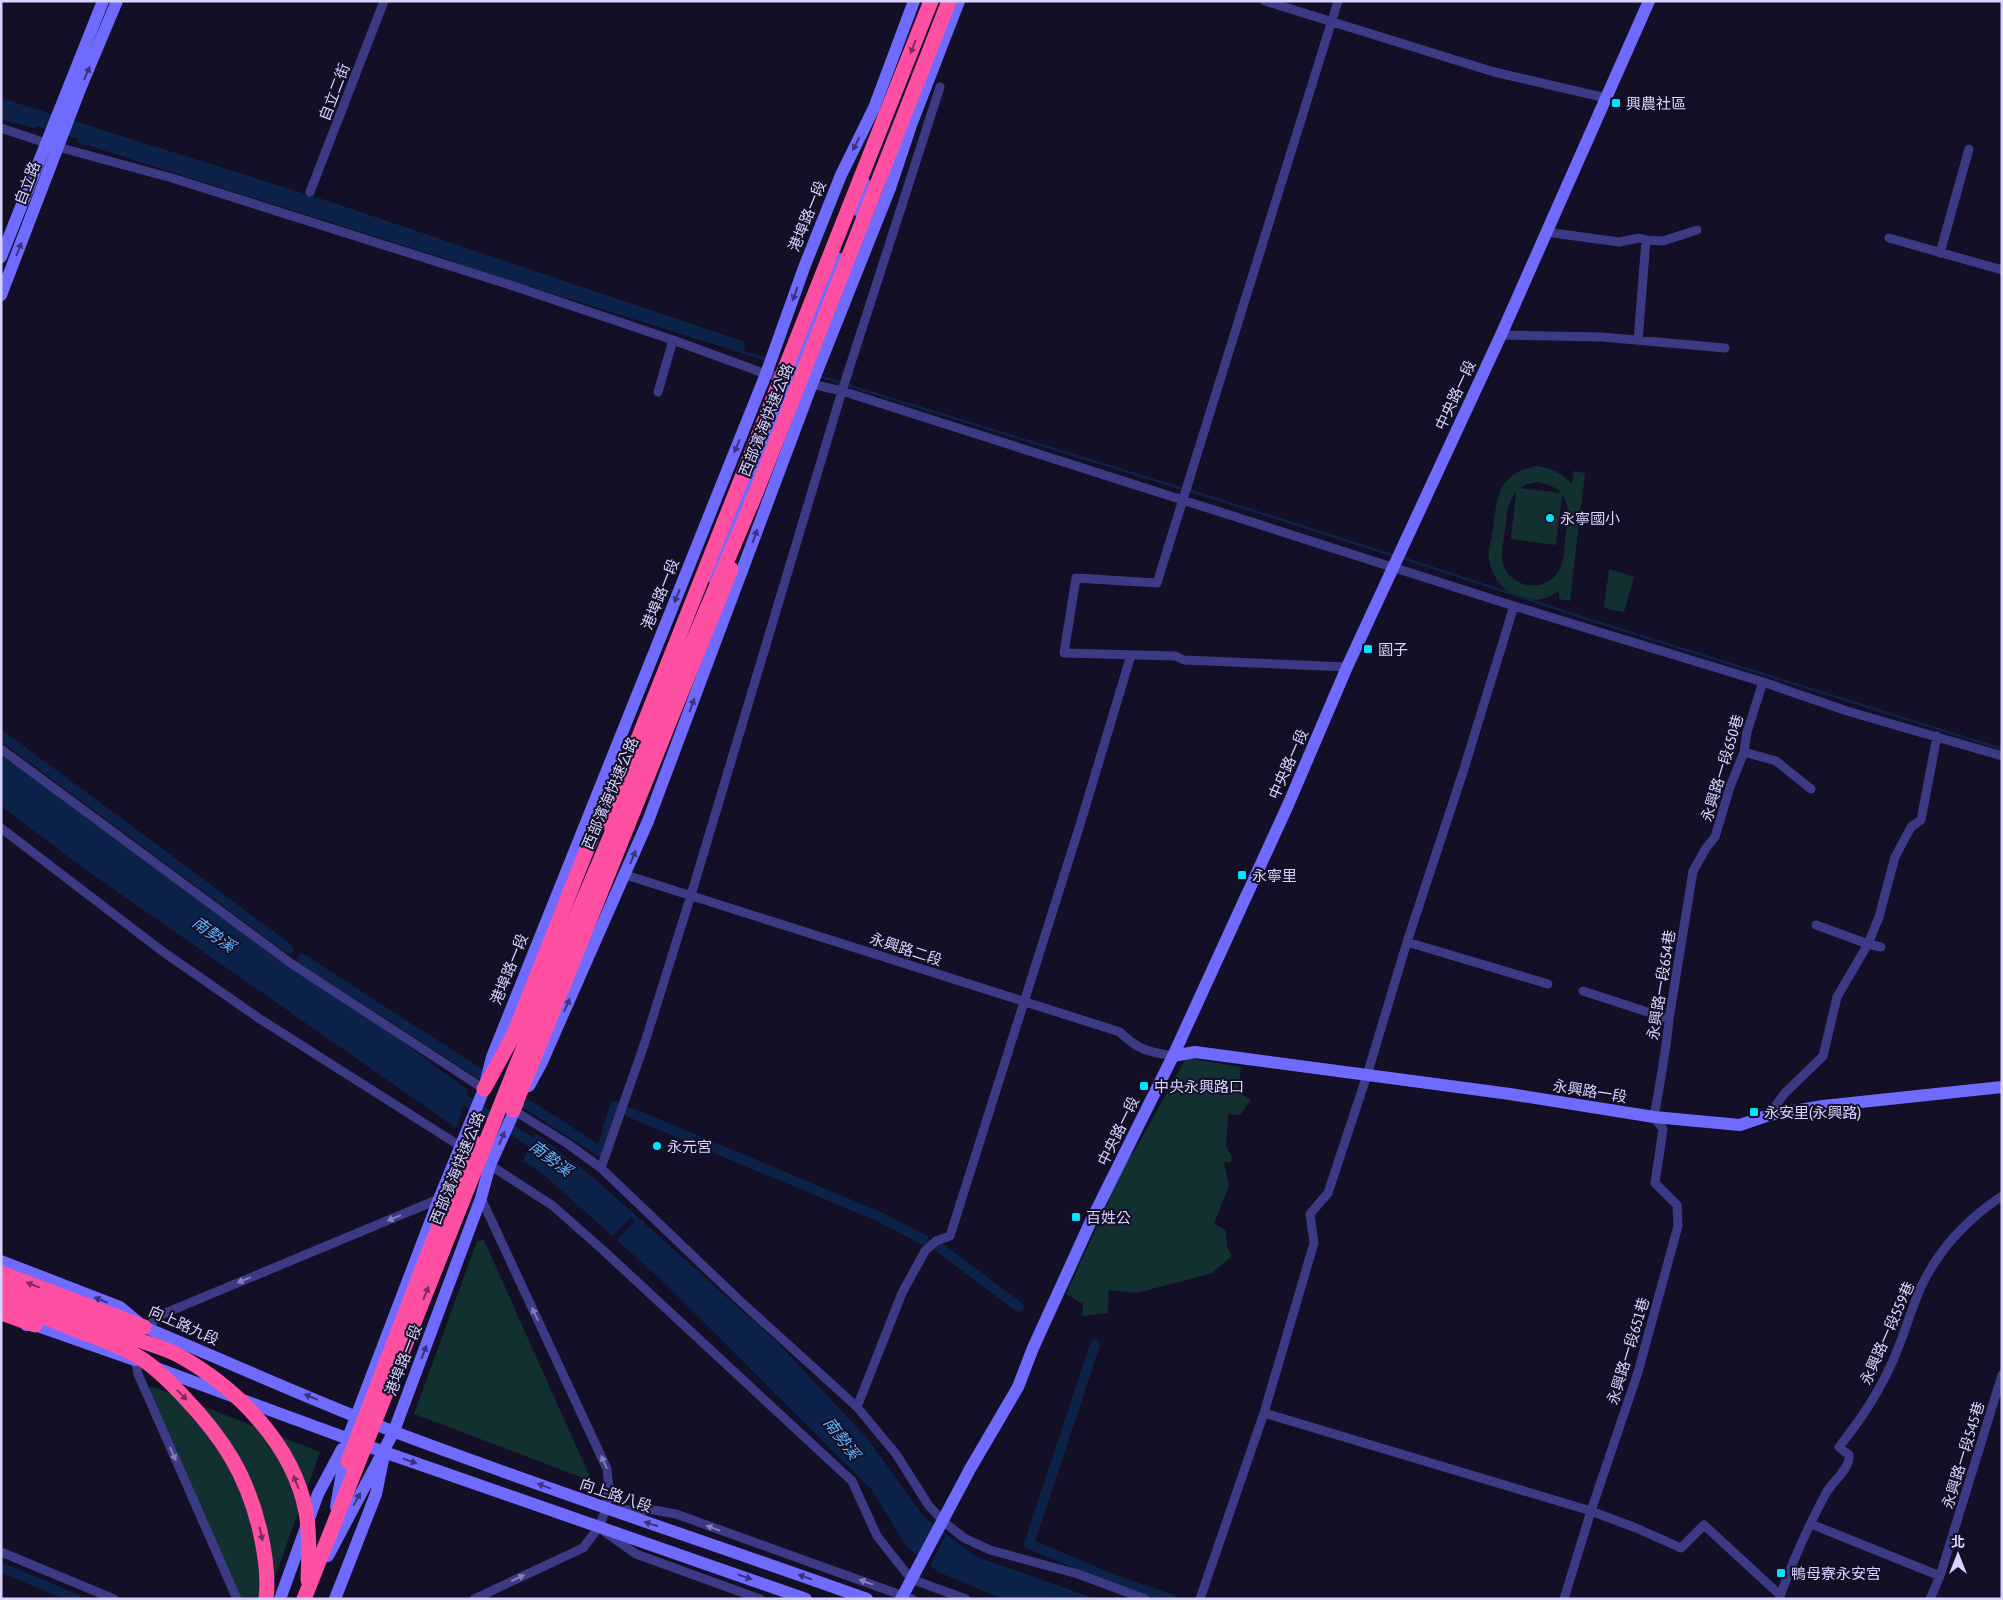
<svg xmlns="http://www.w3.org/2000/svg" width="2003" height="1600" viewBox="0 0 2003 1600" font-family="'Asap Condensed','Noto Sans TC',sans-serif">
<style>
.green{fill:#12302f;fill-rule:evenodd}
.water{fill:#0c2248}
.pier{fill:#130f26}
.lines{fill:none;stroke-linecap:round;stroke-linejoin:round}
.stream{stroke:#0c2248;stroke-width:2.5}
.canal{stroke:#0c2248;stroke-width:10}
.street{stroke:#3d3a85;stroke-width:9}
.secondary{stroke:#6f6bff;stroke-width:12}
.highway{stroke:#ff4fa3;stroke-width:15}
.highway-bridge{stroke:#ff4fa3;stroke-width:15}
.oneway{fill:#7d2c5e}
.oneway2{fill:#38347d}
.oneway3{fill:#837fbc}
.poi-dot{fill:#00e5ff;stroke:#130f26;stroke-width:2}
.labels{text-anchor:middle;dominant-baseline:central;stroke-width:4;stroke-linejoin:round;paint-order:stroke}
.street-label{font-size:15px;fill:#d9d4ff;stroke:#130f26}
.poi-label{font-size:15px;fill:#d9d4ff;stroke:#130f26;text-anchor:start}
.water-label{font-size:16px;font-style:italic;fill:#62b6ff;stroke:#130f26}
</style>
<rect width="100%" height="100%" fill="#130f26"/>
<path class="green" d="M 1536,466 C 1552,468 1561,473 1572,484 L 1574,471 L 1585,473 L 1570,601 L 1559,599 L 1559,591 C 1530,612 1495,593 1489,560 C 1487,551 1492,538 1493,529 C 1497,496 1498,474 1536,466 ZM 1537,482 C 1547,484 1554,486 1561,493 L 1520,488 L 1528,484 ZM 1516,492 L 1511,539 L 1556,545 L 1562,495 C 1572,508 1567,525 1565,540 C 1564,552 1564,567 1555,576 C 1538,595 1505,584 1502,559 C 1502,549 1504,538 1505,528 C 1507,515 1507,502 1516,492 Z
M 1609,569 L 1634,577 L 1624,612 L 1604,608 Z
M 1186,1058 L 1241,1067 L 1238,1092 L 1251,1100 L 1240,1115 L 1228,1114 L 1226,1146 L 1232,1157 L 1231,1162 L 1224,1162 L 1229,1187 L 1214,1223 L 1226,1231 L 1227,1247 L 1232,1256 L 1212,1273 L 1137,1293 L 1109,1290 L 1108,1313 L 1082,1316 L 1083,1304 L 1066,1294 L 1126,1163 L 1135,1150 Z
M 484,1240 L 589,1475 L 586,1479 L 414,1414 L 477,1241 Z
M 151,1386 L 320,1452 L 267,1599 L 238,1599 L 148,1391 Z"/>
<path class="water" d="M 1,98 L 328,201 L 745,342 L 744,353 L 1,118 Z
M 1,746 L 468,1090 L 456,1128 L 82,867 L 1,806 Z
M 536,1133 L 596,1180 L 777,1342 L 867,1438 L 924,1517 L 975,1556 L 1096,1599 L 1003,1599 L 938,1572 L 907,1547 L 871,1489 L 657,1276 L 543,1174 L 523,1161 Z"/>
<path class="pier" d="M 36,126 L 78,139 L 76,145 L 34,131 Z
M 631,1217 L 635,1221 L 615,1242 L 611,1238 Z
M 936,1531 L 945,1536 L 929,1568 L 919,1560 Z"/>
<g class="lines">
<path class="stream" d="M 1,118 L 14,122
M 456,262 L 768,360
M 821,377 L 842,383
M 847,385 L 1183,489
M 1188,490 L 1395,556
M 1403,558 L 1584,618 L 2002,749"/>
<path class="canal" d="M 2,736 L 289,949
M 302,959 L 482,1075
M 455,1094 L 542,1149
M 525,1103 L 601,1152 L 615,1106
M 629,1112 L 880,1217 L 924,1240
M 940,1248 L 1019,1307
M 1095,1345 L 1029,1544 L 1123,1583 L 1171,1599
M 1,1567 L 76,1599"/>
<path class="street" d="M 1265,1 L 1494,72 L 1606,98
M 1338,1 L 1157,583 L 1076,578 L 1064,653 L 1175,656 L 1184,660 L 1347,667
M 1,128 L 58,147 L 172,178 L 504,283 L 673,340 L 766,374 L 784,377
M 310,192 L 384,1
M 1546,232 L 1619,242 L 1639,238 L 1646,240 L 1638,341
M 1889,238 L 2002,270
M 1646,240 L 1663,241 L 1697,230
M 1940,253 L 1969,149
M 1501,335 L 1602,337 L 1725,348
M 807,383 L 842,391 L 1514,606 L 1763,682 L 1847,711 L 2002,756
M 658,392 L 673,340
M 1,749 L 292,964 L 484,1089
M 1744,752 L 1776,761 L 1811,789
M 1,828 L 162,951 L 260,1019 L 460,1146
M 626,875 L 1120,1032 C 1139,1051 1148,1051 1173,1056
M 1816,925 L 1868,944 L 1881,947
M 1407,942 L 1548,984
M 1583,991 L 1669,1019
M 513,1110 L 568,1144 L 601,1168 L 738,1299 L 857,1407 L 896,1454 L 929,1506 L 943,1521 L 964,1538 L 990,1550 L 1078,1574 L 1145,1599
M 1769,1115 L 1784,1094 L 1823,1056 L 1837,997 L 1868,944 L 1879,917 L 1895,857 L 1911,827 L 1921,820 L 1937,736
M 490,1165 L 553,1206 L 604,1251 L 852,1481 L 877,1536 L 911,1579 L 966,1599
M 601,1168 L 645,1042 L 691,895 L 842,391 L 940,87
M 142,1330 L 163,1314 L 439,1199
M 135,1355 L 138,1374 L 237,1599
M 857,1407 L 902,1293 L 925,1251 L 936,1241 L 950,1236 L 1079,828 L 1131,655
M 1264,1413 L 1591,1511 L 1636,1528 L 1681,1548 L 1704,1525 L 1780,1595
M 619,1510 L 654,1510 L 676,1514 L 912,1599
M 1811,1524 L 1940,1576
M 605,1532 L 636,1554 L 760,1599
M 1,1552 L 114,1599
M 474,1599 L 583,1548 L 599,1527 L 606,1509 L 609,1487 L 607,1469 L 481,1198
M 1200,1599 L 1264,1413 L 1314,1243 L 1310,1214 L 1328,1193 L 1367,1075 L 1407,942 L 1463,772 L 1514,606
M 1564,1599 L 1591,1511 L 1638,1372 L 1678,1226 L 1677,1205 L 1655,1183 L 1663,1129 L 1654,1117 C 1660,1084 1666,1052 1669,1019 L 1693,871 L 1706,848 L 1715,837 L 1730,787 L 1744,752 L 1747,732 L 1763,682
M 1779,1599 C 1792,1562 1808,1527 1826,1493 C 1833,1481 1850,1469 1849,1455 L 1839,1447 C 1858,1423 1876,1397 1889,1369 C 1902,1343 1909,1314 1921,1287 C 1938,1250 1968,1218 2002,1196
M 1930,1599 L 1940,1576 L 2002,1375"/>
<path class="secondary" d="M 859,211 L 864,182
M 1,257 L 103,1
M 1,295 L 80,89 L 117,1
M 712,577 L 840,259
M 1173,1056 L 1195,1052 L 1510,1094 L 1654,1117 L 1740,1125 L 1769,1115 L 1823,1106 L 2002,1087
M 529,1086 L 541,1064 L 648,821 L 812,384 L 890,188 L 911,125 L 959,1
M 1,1261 L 120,1307 L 144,1327 C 228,1362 311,1400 395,1432 C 551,1491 710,1543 867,1599
M 26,1325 L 35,1325 L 135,1360
M 156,1368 L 384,1452 L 806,1599
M 336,1507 L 348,1438 L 439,1199 L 484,1089 L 492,1057 L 766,374 L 805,265 L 841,175 L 874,108 L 914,1
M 328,1556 L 394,1431 L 481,1198 L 490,1165 L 518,1103
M 280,1599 L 318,1494 L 342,1449
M 335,1599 L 376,1494 L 383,1460
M 901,1599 L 970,1469 L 1018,1387 L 1033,1348 L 1090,1223 L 1173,1056 L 1288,805 L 1347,667 L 1501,335 L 1649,1"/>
<path class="highway" d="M 484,1089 L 514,1034 L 604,806
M 513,1110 L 731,569
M 1,1273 L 144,1327
M 1,1313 L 35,1325"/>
<path class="highway-bridge" d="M 605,822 L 931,1
M 1,1287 C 44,1303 86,1320 128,1336 C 144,1343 163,1347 178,1355 C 236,1387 293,1444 306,1512 C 310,1533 309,1558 308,1580
M 1,1300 C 27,1310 53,1320 79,1331 C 101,1339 126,1348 145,1361 C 159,1371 172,1384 184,1397 C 223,1438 247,1475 260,1531 C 265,1553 269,1576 266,1599
M 348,1462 L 431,1246 L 475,1143
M 304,1599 L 566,941 L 755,495 L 949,1"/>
</g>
<defs><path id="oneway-solid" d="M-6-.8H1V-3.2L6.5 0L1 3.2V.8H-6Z" transform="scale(1.25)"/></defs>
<g class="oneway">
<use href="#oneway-solid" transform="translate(913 47) rotate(111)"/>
<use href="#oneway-solid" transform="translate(33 1285) rotate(-159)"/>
<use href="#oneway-solid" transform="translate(426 1293) rotate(-68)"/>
<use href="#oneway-solid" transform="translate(182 1395) rotate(46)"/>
<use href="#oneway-solid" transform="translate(296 1482) rotate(-111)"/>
<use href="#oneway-solid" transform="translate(261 1534) rotate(77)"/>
</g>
<g class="oneway2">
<use href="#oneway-solid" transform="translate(87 73) rotate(-66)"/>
<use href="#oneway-solid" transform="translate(856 144) rotate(117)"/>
<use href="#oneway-solid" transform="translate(19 249) rotate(-69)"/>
<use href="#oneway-solid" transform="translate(795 294) rotate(110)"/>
<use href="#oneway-solid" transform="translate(737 446) rotate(112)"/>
<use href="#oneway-solid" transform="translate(755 536) rotate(-70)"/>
<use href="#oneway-solid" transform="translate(677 596) rotate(112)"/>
<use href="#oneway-solid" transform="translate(692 705) rotate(-70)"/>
<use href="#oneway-solid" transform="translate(633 857) rotate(-67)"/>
<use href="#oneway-solid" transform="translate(567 1005) rotate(-66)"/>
<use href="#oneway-solid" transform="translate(502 1138) rotate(-67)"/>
<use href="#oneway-solid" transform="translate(101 1300) rotate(-158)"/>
<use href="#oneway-solid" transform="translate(424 1352) rotate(-69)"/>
<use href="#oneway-solid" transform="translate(311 1397) rotate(-157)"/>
<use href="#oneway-solid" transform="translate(410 1461) rotate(19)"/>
<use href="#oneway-solid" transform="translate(544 1486) rotate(-160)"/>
<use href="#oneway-solid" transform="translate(357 1499) rotate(-62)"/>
<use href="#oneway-solid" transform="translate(651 1524) rotate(-162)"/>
<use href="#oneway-solid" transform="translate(745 1577) rotate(19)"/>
<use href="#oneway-solid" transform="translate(805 1577) rotate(-161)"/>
</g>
<g class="oneway3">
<use href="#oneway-solid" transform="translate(394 1218) rotate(157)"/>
<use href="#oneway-solid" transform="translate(244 1280) rotate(157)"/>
<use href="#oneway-solid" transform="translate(535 1314) rotate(-115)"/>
<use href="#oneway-solid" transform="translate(173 1454) rotate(66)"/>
<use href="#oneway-solid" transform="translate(604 1462) rotate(-114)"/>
<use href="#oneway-solid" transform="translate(713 1528) rotate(-160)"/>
<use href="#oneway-solid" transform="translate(518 1578) rotate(-25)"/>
<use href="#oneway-solid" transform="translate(866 1582) rotate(-160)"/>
</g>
<g class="poi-dot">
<rect x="1611" y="98" width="10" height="10" rx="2.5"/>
<circle cx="1550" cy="518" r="5"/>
<rect x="1363" y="644" width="10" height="10" rx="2.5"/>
<rect x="1237" y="870" width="10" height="10" rx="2.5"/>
<rect x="1139" y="1081" width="10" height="10" rx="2.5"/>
<rect x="1749" y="1107" width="10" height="10" rx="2.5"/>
<circle cx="657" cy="1146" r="5"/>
<rect x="1071" y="1212" width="10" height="10" rx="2.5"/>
<rect x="1776" y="1568" width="10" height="10" rx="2.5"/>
</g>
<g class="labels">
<g class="street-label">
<text transform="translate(334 92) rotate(-69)">自立二街</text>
<text transform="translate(27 183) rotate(-69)">自立路</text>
<text transform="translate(807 216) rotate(-68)">港埠路一段</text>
<text transform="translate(1455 395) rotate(-65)">中央路一段</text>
<text transform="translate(766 420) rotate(-68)">西部濱海快速公路</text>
<text transform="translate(660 594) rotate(-68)">港埠路一段</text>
<text transform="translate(1288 764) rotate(-66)">中央路一段</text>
<text transform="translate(1722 768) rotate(-73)">永興路一段650巷</text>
<text transform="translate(610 793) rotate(-67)">西部濱海快速公路</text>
<text transform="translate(906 949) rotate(18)">永興路二段</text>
<text transform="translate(509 969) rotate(-68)">港埠路一段</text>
<text transform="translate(1661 985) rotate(-81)">永興路一段654巷</text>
<text transform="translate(1590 1091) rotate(9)">永興路一段</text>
<text transform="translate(1118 1131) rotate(-64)">中央路一段</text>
<text transform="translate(457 1168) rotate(-68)">西部濱海快速公路</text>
<text transform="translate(184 1325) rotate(24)">向上路九段</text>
<text transform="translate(1887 1333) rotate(-66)">永興路一段559巷</text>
<text transform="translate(1628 1351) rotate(-73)">永興路一段651巷</text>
<text transform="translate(403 1360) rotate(-69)">港埠路一段</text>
<text transform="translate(1963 1455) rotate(-73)">永興路一段545巷</text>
<text transform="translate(616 1495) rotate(19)">向上路八段</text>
</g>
<g class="poi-label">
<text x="1626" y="103">興農社區</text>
<text x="1560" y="518">永寧國小</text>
<text x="1378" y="649">園子</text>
<text x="1252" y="875">永寧里</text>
<text x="1154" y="1086">中央永興路口</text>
<text x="1764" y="1112">永安里(永興路)</text>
<text x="667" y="1146">永元宮</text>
<text x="1086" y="1217">百姓公</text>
<text x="1791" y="1573">鴨母寮永安宮</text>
</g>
<g class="water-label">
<text transform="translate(214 934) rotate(36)">南勢溪</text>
<text transform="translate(551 1158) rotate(37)">南勢溪</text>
<text transform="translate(842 1438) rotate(53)">南勢溪</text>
</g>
</g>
<rect width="2003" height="1600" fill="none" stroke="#d9d4ff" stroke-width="5"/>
<g transform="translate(1958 1555)" stroke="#130f26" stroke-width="4" paint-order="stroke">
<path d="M0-4L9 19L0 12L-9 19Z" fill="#d9d4ff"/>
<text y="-8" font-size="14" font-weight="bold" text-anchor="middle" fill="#d9d4ff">北</text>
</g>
</svg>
